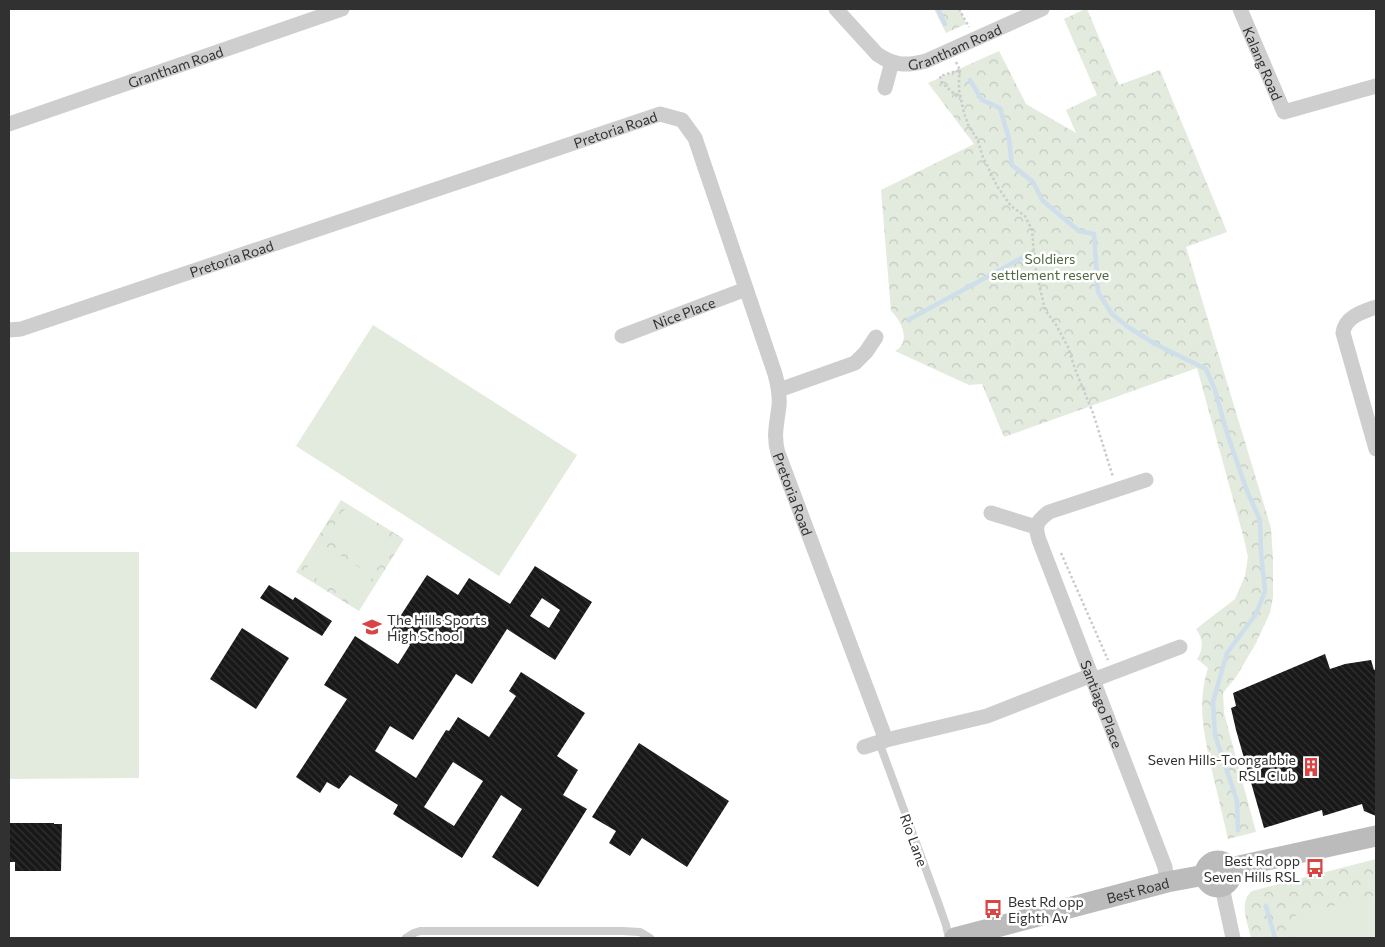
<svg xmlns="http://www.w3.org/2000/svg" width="1385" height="947" viewBox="0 0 1385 947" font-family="Commissioner,sans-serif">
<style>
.forest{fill:url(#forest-crowns)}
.pitch{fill:#e3eade}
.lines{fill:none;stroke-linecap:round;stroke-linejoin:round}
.stream{stroke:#cfdeeb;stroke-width:4.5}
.building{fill:url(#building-back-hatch);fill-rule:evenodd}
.path{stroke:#cbcbcb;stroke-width:2.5;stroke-dasharray:2.5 2.5;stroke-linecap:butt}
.lane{stroke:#cecece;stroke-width:8}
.street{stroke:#cecece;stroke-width:15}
.secondary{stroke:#bbb;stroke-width:21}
.labels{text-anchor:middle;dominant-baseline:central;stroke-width:5;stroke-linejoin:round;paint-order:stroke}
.street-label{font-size:14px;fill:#313131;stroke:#fff}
.park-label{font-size:14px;fill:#516a42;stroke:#fff}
.poi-label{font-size:14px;fill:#313131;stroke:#fff;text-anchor:start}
</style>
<defs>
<pattern id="forest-crowns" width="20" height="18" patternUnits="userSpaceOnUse" patternTransform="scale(1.25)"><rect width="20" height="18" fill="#e3eade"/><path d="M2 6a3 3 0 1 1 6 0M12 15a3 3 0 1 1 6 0" fill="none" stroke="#c3c9bf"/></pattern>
<pattern id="building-back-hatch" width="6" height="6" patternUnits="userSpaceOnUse" patternTransform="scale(1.25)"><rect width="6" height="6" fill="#181818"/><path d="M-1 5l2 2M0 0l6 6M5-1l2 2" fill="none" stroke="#313131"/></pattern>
</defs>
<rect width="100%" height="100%" fill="#fff"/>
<path class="forest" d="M 934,9 L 960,9 L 966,24 L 946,33 Z
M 1085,9 L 1087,9 L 1119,85 L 1160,70 L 1227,232 L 1186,247 L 1271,528 L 1273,560 L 1273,597 L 1270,613 L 1255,645 L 1236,677 L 1223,693 L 1224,713 L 1256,832 L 1228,839 C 1223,817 1218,796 1213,775 C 1205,739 1196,705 1208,668 L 1197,659 C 1204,649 1203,638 1196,629 L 1235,599 L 1245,576 L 1248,557 L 1244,539 L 1197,368 L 1004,437 L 982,384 L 969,385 L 895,351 C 912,342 901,320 891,311 L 881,190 L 974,144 L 928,83 L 999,51 L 1026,104 L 1076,133 L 1066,110 L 1097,95 L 1064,19 Z
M 341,500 L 404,539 L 359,611 L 296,572 Z
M 1376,859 L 1376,938 L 1251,938 C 1248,924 1238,902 1252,891 Z"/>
<path class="pitch" d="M 373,325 L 577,455 L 499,576 L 296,446 Z
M 345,509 L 395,541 L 378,568 L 327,536 Z
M 322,544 L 373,576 L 356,603 L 305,571 Z
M 9,552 L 139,552 L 139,778 L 9,779 Z
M 1376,895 L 1376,938 L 1299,938 L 1294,916 Z"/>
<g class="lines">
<path class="stream" d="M 938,9 L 945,24
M 970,80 L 982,100 L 1000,108 L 1009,139 L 1012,165 L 1033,182 L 1043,201 L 1079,231 L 1094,234 L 1098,292 L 1112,314 L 1128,327 L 1155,344 L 1206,369 L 1215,390 L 1227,433 L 1247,491 L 1260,520 L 1261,553 L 1265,591 L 1256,614 L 1227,653 L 1213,702 L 1215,735 L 1237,801 L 1238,830
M 908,320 L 1029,254
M 1266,906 L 1275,938"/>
</g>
<path class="building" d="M 535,566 L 592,602 L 555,660 L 507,629 L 472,684 L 456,674 L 413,740 L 390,726 L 375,751 L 416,778 L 446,730 L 449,731 L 458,717 L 489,737 L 516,696 L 509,691 L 521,672 L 585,713 L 557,756 L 578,770 L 563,795 L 587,809 L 538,887 L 492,857 L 522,809 L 501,795 L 462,858 L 393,814 L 398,805 L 350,775 L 339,789 L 327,782 L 320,793 L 296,777 L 347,699 L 324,685 L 355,636 L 398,664 L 410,645 L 390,632 L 427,575 L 458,595 L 469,578 L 510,604 ZM 542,598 L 560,610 L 549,628 L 530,616 ZM 453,762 L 483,781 L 454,826 L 424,807 Z
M 269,585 L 293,600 L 295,597 L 332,621 L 322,636 L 260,598 Z
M 242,628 L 289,658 L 256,709 L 210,679 Z
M 1325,654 L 1330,669 L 1345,664 L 1371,660 L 1374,670 L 1376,669 L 1376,816 L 1364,811 L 1362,804 L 1323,816 L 1322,810 L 1264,828 L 1236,730 L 1231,708 L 1236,706 L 1233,693 Z
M 639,743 L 729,801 L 687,867 L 642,838 L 630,856 L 609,843 L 616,831 L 592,817 Z
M 9,823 L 54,823 L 54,824 L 62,824 L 61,871 L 15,871 L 15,862 L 9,862 Z"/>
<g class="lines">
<path class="path" d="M 959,9 L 969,27
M 956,62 L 960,70 L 940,76 L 942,83 L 960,99
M 960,70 L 959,78 L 959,90 L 964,113 L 969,127 L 978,140 L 982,155 L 997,186 L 1011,206 L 1025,216 L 1032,230 L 1035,266 L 1045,310 L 1055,323 L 1068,347 L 1075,369 L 1093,413 L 1113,477
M 1061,553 L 1108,660"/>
<path class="lane" d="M 879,742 L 939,905 L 946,925 L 949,938
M 406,938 L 414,933 L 420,931 L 623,931 L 640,932 L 650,938"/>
<g class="street">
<path id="s1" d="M 836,9 L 877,54 C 894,66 906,66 926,61 L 1042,9"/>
<path id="s2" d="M 1240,9 L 1284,112 L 1376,86"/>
<path d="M 885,88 L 892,62"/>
<path id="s3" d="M 9,124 L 342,9"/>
<path d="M 1376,307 C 1362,312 1345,317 1343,333 L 1376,449"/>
<path id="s4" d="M 9,330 L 21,329 L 660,114 L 682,120 L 695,138 L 775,374 C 778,385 780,395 779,406 C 777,423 773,436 778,453 L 886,740"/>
<path id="s5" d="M 622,336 L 746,289"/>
<path d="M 779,390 L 855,363 L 866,352 L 876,337"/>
<path id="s6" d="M 1146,480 L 1049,512 C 1037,521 1034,525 1039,540 L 1165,867 L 1167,882"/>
<path d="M 991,513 L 1036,527"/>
<path d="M 1093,680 L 1180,647"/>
<path d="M 864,747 L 886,740 L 987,716 L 1092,675"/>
<path d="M 1222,887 L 1233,938"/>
</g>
<g class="secondary">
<circle cx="1218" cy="874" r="13"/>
<path d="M 1230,868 L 1376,836"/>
<path id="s7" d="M 955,938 L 1167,882 L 1205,875"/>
</g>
</g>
<defs>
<g id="school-bare" transform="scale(1.5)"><path d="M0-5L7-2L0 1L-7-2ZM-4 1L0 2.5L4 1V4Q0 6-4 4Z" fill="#d84544" stroke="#fff" stroke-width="2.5" paint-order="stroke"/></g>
<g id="building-bare" transform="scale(1.5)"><path d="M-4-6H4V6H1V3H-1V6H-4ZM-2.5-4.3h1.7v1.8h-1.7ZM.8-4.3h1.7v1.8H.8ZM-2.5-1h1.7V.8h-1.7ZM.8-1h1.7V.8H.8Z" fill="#d84544" stroke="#fff" stroke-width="2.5" paint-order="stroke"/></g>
<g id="bus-bare" transform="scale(1.5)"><path d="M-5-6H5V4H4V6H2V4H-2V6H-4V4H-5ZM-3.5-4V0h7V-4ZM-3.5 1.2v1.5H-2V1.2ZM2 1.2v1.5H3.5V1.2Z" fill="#d84544" stroke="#fff" stroke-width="2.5" paint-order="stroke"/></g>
</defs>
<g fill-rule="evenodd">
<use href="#school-bare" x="372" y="627"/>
<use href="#building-bare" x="1311" y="767"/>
<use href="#bus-bare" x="1315" y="868"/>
<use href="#bus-bare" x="993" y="909"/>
</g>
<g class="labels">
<g class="street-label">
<text stroke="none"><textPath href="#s1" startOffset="144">Grantham Road</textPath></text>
<text stroke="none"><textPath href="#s2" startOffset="59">Kalang Road</textPath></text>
<text stroke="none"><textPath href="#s3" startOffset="176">Grantham Road</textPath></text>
<text stroke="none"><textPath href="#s4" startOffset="639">Pretoria Road</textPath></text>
<text stroke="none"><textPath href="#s4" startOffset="234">Pretoria Road</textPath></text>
<text stroke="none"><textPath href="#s5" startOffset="66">Nice Place</textPath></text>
<text stroke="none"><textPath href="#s4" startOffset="1104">Pretoria Road</textPath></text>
<text stroke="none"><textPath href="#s6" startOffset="311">Santiago Place</textPath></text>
<text transform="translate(914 840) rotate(70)">Rio Lane</text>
<text stroke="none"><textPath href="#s7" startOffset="189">Best Road</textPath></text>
</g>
<g class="park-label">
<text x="1050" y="258">Soldiers<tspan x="1050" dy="16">settlement reserve</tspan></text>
</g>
<g class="poi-label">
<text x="387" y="619">The Hills Sports<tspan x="387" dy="16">High School</tspan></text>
<text x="1296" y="759" text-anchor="end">Seven Hills-Toongabbie<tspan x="1296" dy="16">RSL Club</tspan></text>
<text x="1300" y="860" text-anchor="end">Best Rd opp<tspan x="1300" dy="16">Seven Hills RSL</tspan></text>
<text x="1008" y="901">Best Rd opp<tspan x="1008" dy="16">Eighth Av</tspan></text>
</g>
</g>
<rect width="1385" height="947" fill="none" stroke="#313131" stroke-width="20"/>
</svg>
